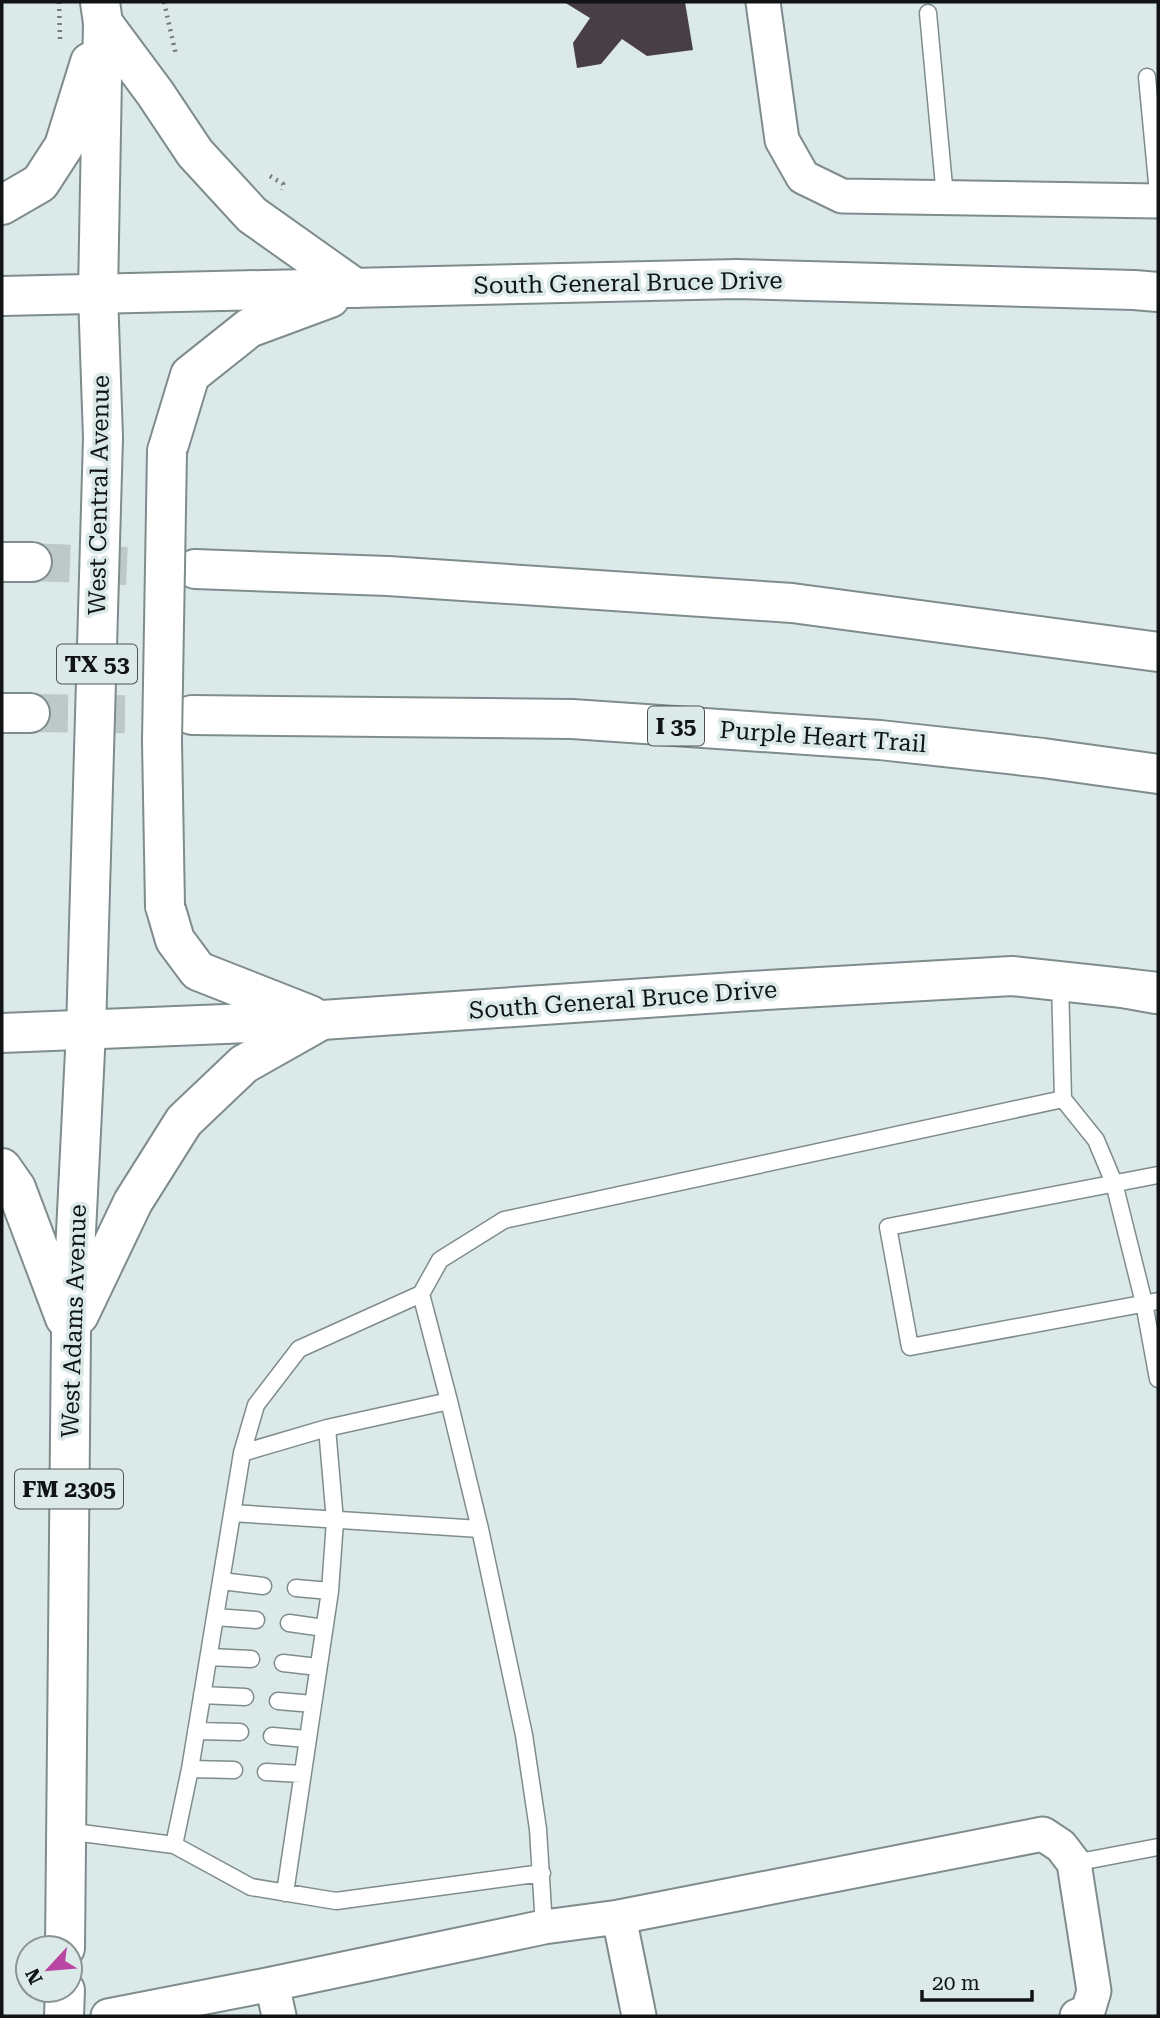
<svg xmlns="http://www.w3.org/2000/svg" width="1160" height="2018" viewBox="0 0 1160 2018" font-family="'Roboto Serif',serif">
<style>
.building{fill:#483f45}
.lines{fill:none;stroke-linecap:round;stroke-linejoin:round}
.highway-tunnel{stroke:#bdc9c9;stroke-width:38;stroke-dasharray:38 19;stroke-linecap:butt}
.lane-casing{stroke:#7f8c8d;stroke-width:19}
.street-casing{stroke:#7f8c8d;stroke-width:37}
.secondary-casing{stroke:#7f8c8d;stroke-width:42}
.primary-casing{stroke:#7f8c8d;stroke-width:42}
.highway-casing{stroke:#7f8c8d;stroke-width:42}
.path{stroke:#727b7b;stroke-width:4.5;stroke-dasharray:2 5;stroke-linecap:butt}
.lane{stroke:#fff;stroke-width:16}
.street{stroke:#fff;stroke-width:33}
.secondary{stroke:#fff;stroke-width:38}
.primary{stroke:#fff;stroke-width:38}
.highway{stroke:#fff;stroke-width:38}
.secondary-bridge-casing{stroke:#7f8c8d;stroke-width:42;stroke-linecap:butt}
.primary-bridge-casing{stroke:#7f8c8d;stroke-width:42;stroke-linecap:butt}
.secondary-bridge{stroke:#fff;stroke-width:38}
.primary-bridge{stroke:#fff;stroke-width:38}
.labels{text-anchor:middle;dominant-baseline:central;stroke-width:7;stroke-linejoin:round;paint-order:stroke}
.shield{fill:#dbe9e9;stroke:#4d5455;stroke-width:2}
.shield-label{font-size:23px;font-weight:bold;fill:#101415}
.street-label{font-size:24px;fill:#101415;stroke:#dbe9e9}
</style>
<rect width="100%" height="100%" fill="#dbe9e9"/>
<path class="building" d="M 564,2 L 685,2 L 693,50 L 647,56 L 622,39 L 601,64 L 577,68 L 573,43 L 590,18 Z"/>
<g class="lines">
<path class="highway-tunnel" d="M 32,562 L 195,569
M 30,713 L 192,715"/>
<g class="lane-casing">
<path id="lane" d="M 928,13 L 945,197
M 1147,77 L 1158,193
M 1060,980 L 1063,1099 L 1096,1140 L 1114,1183 L 1144,1303 L 1158,1379
M 1158,1175 L 888,1227 L 910,1347 L 1158,1301
M 449,1401 L 480,1529 L 524,1735 L 538,1829 L 544,1927
M 242,1453 L 327,1428 L 449,1401 L 421,1294
M 232,1513 L 480,1529
M 221,1581 L 263,1586
M 296,1588 L 330,1591
M 215,1617 L 256,1620
M 289,1623 L 324,1628
M 209,1657 L 251,1659
M 283,1663 L 318,1667
M 202,1695 L 245,1697
M 278,1701 L 313,1704
M 196,1731 L 240,1732
M 272,1736 L 307,1739
M 190,1769 L 234,1770
M 266,1772 L 302,1774
M 66,1831 L 174,1845 L 251,1887 L 336,1901 L 542,1873
M 174,1845 L 190,1769 L 242,1453 L 256,1405 L 299,1349 L 421,1294 L 440,1260 L 504,1220 L 1063,1099
M 1074,1863 L 1158,1847
M 285,1893 L 330,1591 L 335,1521 L 327,1428"/>
</g>
<g class="street-casing">
<path id="street" d="M 763,2 L 782,140 L 803,177 L 842,196 L 1158,201
M 619,1917 L 639,2016
M 272,1984 L 279,2016
M 108,2016 L 272,1984 L 544,1927 L 619,1917 L 1043,1834 L 1061,1846 L 1074,1863 L 1094,1991 L 1088,2011 L 1077,2016"/>
</g>
<g class="secondary-casing">
<path id="secondary" d="M 2,296 L 737,279 L 1134,290 L 1158,292
M 167,451 L 190,375 L 249,328 L 330,298
M 165,906 L 175,940 L 198,971 L 310,1015
M 2,1033 L 322,1020 L 750,991 L 1012,976 L 1123,988 L 1156,994"/>
</g>
<g class="primary-casing">
<path id="primary" d="M 100,2 L 103,23 L 98,294 L 103,438
M 103,23 L 155,93 L 195,153 L 252,215 L 355,288
M 2,205 L 40,183 L 64,146 L 90,62
M 2,1168 L 16,1188 L 65,1318
M 79,1315 L 133,1202 L 184,1121 L 244,1064 L 322,1020
M 65,1948 L 71,1333 L 86,1031 L 90,890
M 64,2016 L 65,1990"/>
</g>
<g class="highway-casing">
<path id="highway" d="M 2,562 L 32,562
M 195,569 L 388,576 L 792,603 L 1158,652
M 2,713 L 30,713
M 192,715 L 572,719 L 880,740 L 1043,758 L 1158,774
M 1123,988 L 1158,992"/>
</g>
<path class="path" d="M 59,2 L 60,39
M 164,2 L 176,55
M 270,176 L 283,184 L 282,190"/>
<use href="#lane" class="lane"/>
<use href="#street" class="street"/>
<use href="#secondary" class="secondary"/>
<use href="#primary" class="primary"/>
<use href="#highway" class="highway"/>
<g class="secondary-bridge-casing">
<path id="secondary-bridge" d="M 165,906 L 162,741 L 167,451"/>
</g>
<g class="primary-bridge-casing">
<path id="primary-bridge" d="M 90,890 L 103,438"/>
</g>
<use href="#secondary-bridge" class="secondary-bridge"/>
<use href="#primary-bridge" class="primary-bridge"/>
</g>
<g class="labels">
<g class="shield">
<rect x="57" y="644.5" width="80" height="39" rx="5"/>
<rect x="648" y="706.5" width="56" height="39" rx="5"/>
<rect x="15" y="1469.5" width="108" height="39" rx="5"/>
</g>
<g class="shield-label">
<text x="97" y="664">TX 53</text>
<text x="676" y="726">I 35</text>
<text x="69" y="1489">FM 2305</text>
</g>
<g class="street-label">
<text transform="translate(628 283) rotate(-1)">South General Bruce Drive</text>
<text transform="translate(99 495) rotate(-89)">West Central Avenue</text>
<text transform="translate(823 737) rotate(4)">Purple Heart Trail</text>
<text transform="translate(623 1000) rotate(-4)">South General Bruce Drive</text>
<text transform="translate(74 1321) rotate(-88)">West Adams Avenue</text>
</g>
</g>
<rect width="1160" height="2018" fill="none" stroke="#101415" stroke-width="7"/>
<g transform="translate(49 1969) rotate(244)"><circle r="33" fill="#dbe9e9" stroke="#8a9494" stroke-width="2"/>
<path d="M0-5L12 26L0 18L-12 26Z" fill="#b846a2"/>
<text y="-10" font-size="19" font-weight="bold" text-anchor="middle" fill="#101415">N</text>
</g>
<path d="M922 1990v10h110v-10" fill="none" stroke="#101415" stroke-width="3.5"/>
<text x="932" y="1990" font-size="21" fill="#101415" stroke="#dbe9e9" stroke-width="5" paint-order="stroke">20 m</text>
</svg>
